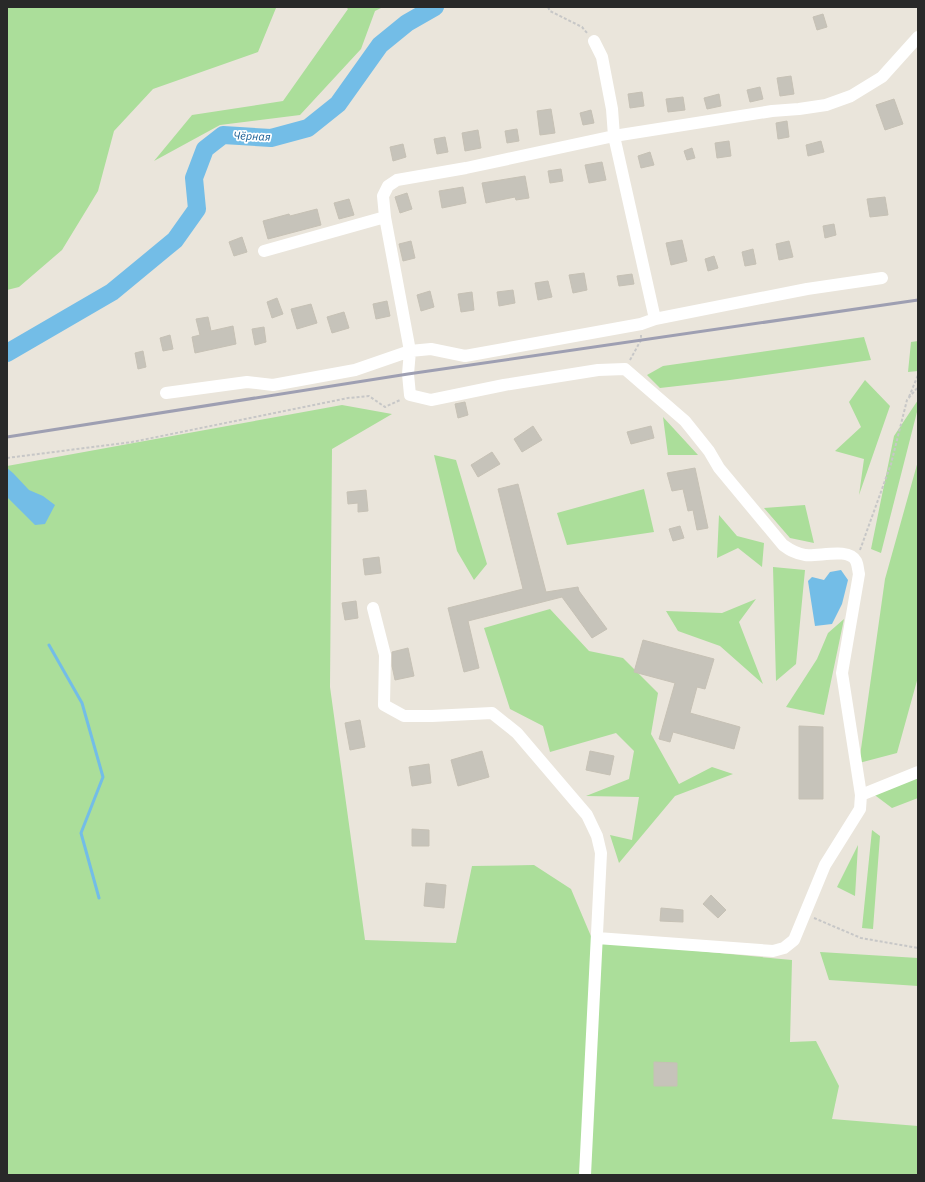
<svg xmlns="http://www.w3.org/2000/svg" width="925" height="1182" viewBox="0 0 925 1182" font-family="'IBM Plex Sans',sans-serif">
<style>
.green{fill:#abde9a}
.water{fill:#73bde7}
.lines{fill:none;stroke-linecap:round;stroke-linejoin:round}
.stream{stroke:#73bde7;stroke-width:3}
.river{stroke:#73bde7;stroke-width:18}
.building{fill:#c6c3ba;stroke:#c6c1b5}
.path{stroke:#c7c7c7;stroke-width:2;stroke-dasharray:3 2;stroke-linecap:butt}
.minor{stroke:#fff;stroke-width:12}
.rail{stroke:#9e9fb2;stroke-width:3}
.labels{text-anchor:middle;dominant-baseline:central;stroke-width:3.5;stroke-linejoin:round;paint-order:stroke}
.water-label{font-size:11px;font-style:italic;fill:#145a91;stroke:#fff}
</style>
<rect width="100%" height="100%" fill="#eae5db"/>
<path class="green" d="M 7,7 L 276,7 L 276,8 L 258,52 L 153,89 L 114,131 L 98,191 L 62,250 L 19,287 L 7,290 Z
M 346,7 L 383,7 L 375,11 L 361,49 L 300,115 L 220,125 L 154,161 L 192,115 L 283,101 L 348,9 Z
M 864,337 L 871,360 L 730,380 L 660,388 L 647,375 L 663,366 Z
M 918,341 L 918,371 L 908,372 L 911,342 Z
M 865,380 L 890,406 L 859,495 L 864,459 L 835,451 L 861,427 L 849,402 Z
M 918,400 L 918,408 L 881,553 L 871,549 L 894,436 Z
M 342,405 L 392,414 L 332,449 L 330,687 L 365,940 L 456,943 L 472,866 L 534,865 L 571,889 L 593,941 L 792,960 L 790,1042 L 816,1041 L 839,1086 L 832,1119 L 918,1126 L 918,1175 L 7,1175 L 7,466 Z
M 663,417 L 698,455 L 668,455 Z
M 434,455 L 456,460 L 487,564 L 474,580 L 457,551 Z
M 918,461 L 918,677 L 897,753 L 859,763 L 885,579 Z
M 644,489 L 654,532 L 567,545 L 557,513 Z
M 805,505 L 814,543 L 790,538 L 764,508 Z
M 719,515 L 737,536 L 764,543 L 762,567 L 738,548 L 717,558 Z
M 773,567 L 805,570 L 796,664 L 776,681 Z
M 756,599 L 739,622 L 763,684 L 720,646 L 678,631 L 666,611 L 722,613 Z
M 550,609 L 589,651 L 623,658 L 658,693 L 651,734 L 679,784 L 712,767 L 733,774 L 675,796 L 619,863 L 610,835 L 632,840 L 639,797 L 586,796 L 629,779 L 634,751 L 616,733 L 550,752 L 543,726 L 510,709 L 484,628 Z
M 844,619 L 824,715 L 786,707 L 817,659 L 828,633 Z
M 918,777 L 918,798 L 892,808 L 872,793 Z
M 872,830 L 880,836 L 873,929 L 862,928 Z
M 858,845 L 855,896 L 837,887 Z
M 820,952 L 918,958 L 918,986 L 829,980 Z"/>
<path class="water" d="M 7,468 L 13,473 L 29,490 L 43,496 L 55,505 L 45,524 L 35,525 L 7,497 Z
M 841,570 L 848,580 L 842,604 L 832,624 L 815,626 L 808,581 L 812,577 L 824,580 L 830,572 Z"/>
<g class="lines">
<path class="stream" d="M 49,645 L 82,703 L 103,777 L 81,833 L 99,898"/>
<path class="river" d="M 7,353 L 112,292 L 175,240 L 197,209 L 194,178 L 205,149 L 223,135 L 271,138 L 308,128 L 338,104 L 380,45 L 407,23 L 435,7"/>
</g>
<path class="building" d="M 823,14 L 827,27 L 817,30 L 813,17 Z
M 791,76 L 794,94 L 780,96 L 777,78 Z
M 760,87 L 763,99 L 750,102 L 747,90 Z
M 642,92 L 644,106 L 630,108 L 628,94 Z
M 719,94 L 721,106 L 707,109 L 704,98 Z
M 683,97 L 685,110 L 668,112 L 666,99 Z
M 894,99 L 903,124 L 885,130 L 876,105 Z
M 551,109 L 555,133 L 540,135 L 537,111 Z
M 591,110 L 594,123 L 583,125 L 580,113 Z
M 787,121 L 789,137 L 778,139 L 776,123 Z
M 517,129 L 519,141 L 507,143 L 505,131 Z
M 478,130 L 481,148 L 465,151 L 462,133 Z
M 445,137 L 448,152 L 437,154 L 434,139 Z
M 729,141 L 731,156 L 717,158 L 715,143 Z
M 821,141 L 824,152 L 808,156 L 806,145 Z
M 403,144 L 406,157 L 393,161 L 390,147 Z
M 692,148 L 695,158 L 687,160 L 684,151 Z
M 650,152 L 654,165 L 641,168 L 638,156 Z
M 602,162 L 606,180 L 589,183 L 585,165 Z
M 561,169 L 563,181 L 550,183 L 548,171 Z
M 525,176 L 529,198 L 516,200 L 515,197 L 486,203 L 482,183 Z
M 463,187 L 466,203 L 442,208 L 439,191 Z
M 407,193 L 412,209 L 400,213 L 395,197 Z
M 885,197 L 888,215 L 870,217 L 867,199 Z
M 349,199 L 354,215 L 339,219 L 334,203 Z
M 317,209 L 321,225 L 268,239 L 263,221 L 289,214 L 290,216 Z
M 834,224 L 836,235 L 825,238 L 823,226 Z
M 242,237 L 247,252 L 234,256 L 229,242 Z
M 682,240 L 687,261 L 671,265 L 666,243 Z
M 411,241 L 415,258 L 403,261 L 399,244 Z
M 789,241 L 793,257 L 779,260 L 776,244 Z
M 753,249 L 756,264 L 745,266 L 742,252 Z
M 714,256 L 718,268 L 708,271 L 705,259 Z
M 584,273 L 587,290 L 573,293 L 569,275 Z
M 632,274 L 634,284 L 619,286 L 617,276 Z
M 548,281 L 552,297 L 538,300 L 535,283 Z
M 513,290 L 515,303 L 499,306 L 497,292 Z
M 430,291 L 434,307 L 421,311 L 417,295 Z
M 472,292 L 474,310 L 461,312 L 458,294 Z
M 277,298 L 283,314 L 272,318 L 267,302 Z
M 387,301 L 390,316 L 376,319 L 373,304 Z
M 311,304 L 317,323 L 297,329 L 291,309 Z
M 344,312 L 349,328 L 332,333 L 327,317 Z
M 208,317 L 211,331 L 233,326 L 236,344 L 195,353 L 192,337 L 200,335 L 196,319 Z
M 264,327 L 266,342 L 255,345 L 252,329 Z
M 170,335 L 173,349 L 163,351 L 160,338 Z
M 143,351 L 146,367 L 138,369 L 135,353 Z
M 465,402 L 468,415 L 458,418 L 455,404 Z
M 533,426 L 542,440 L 522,452 L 514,439 Z
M 651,426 L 654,438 L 631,444 L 627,432 Z
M 492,452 L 500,464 L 478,477 L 471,465 Z
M 695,468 L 708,528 L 697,530 L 693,510 L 688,511 L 683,489 L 672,491 L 667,473 Z
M 518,484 L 546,592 L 578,587 L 579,591 L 607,629 L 592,638 L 562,597 L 468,621 L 479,668 L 464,672 L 448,608 L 523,589 L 498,489 Z
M 366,490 L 368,511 L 358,512 L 358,503 L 348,504 L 347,492 Z
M 680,526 L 684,538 L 673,541 L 669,529 Z
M 379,557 L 381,573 L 365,575 L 363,559 Z
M 356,601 L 358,618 L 345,620 L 342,603 Z
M 643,640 L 714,659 L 705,689 L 697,687 L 690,713 L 740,727 L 734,749 L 673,732 L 670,742 L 659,739 L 675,683 L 634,672 Z
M 408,648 L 414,676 L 395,680 L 392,666 L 392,652 Z
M 360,720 L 365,747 L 350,750 L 345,723 Z
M 799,726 L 823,727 L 823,799 L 799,799 Z
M 482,751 L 489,777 L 458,786 L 451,760 Z
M 590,751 L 614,756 L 610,775 L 586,770 Z
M 429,764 L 431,783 L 412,786 L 409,767 Z
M 412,829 L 429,830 L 429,846 L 412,846 Z
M 426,883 L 446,885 L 444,908 L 424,906 Z
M 711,895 L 726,910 L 718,918 L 703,904 Z
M 661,908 L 683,910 L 683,922 L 660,921 Z
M 654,1062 L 677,1063 L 677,1086 L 654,1086 Z"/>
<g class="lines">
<path class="path" d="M 548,7 L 550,11 L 582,27 L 587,33
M 630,360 L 641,340 L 641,335
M 909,397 L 918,375
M 7,458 L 132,442 L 348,398 L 369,396 L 385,407 L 400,400
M 860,550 L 891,464 L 907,400 L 918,387
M 814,918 L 861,938 L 918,948"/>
<path class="minor" d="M 594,41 L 602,57 L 612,109 L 614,136 L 655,319
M 264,251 L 385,217
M 166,393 L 247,382 L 273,385 L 355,370 L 410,351 L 431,349 L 465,356 L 641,324 L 655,319 L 807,289 L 882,278
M 373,608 L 385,655 L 384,705 L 404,716 L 432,716 L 492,713 L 517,733 L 587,815 L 597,836 L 601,853 L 585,1175
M 861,795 L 918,772
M 597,938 L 773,951 L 784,948 L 794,940 L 825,865 L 860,809 L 861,795 L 842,673 L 859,574 C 858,570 858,565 856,561 C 849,547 818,557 805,555 C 796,554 790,550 783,545 L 719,468 L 709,451 L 685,421 L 625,369 L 598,370 L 504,385 L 431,400 L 410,395 L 408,374 L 410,351 L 385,217 L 383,196 L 388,186 L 397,180 L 466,168 L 614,136 L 772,111 L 799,109 L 826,105 L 851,96 L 882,77 L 918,37"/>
<path class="rail" d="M 7,437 L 408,374 L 918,300"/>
</g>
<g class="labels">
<g class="water-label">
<text transform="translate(252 136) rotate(2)">Чёрная</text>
</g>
</g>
<rect width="925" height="1182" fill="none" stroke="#292929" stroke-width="16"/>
</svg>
